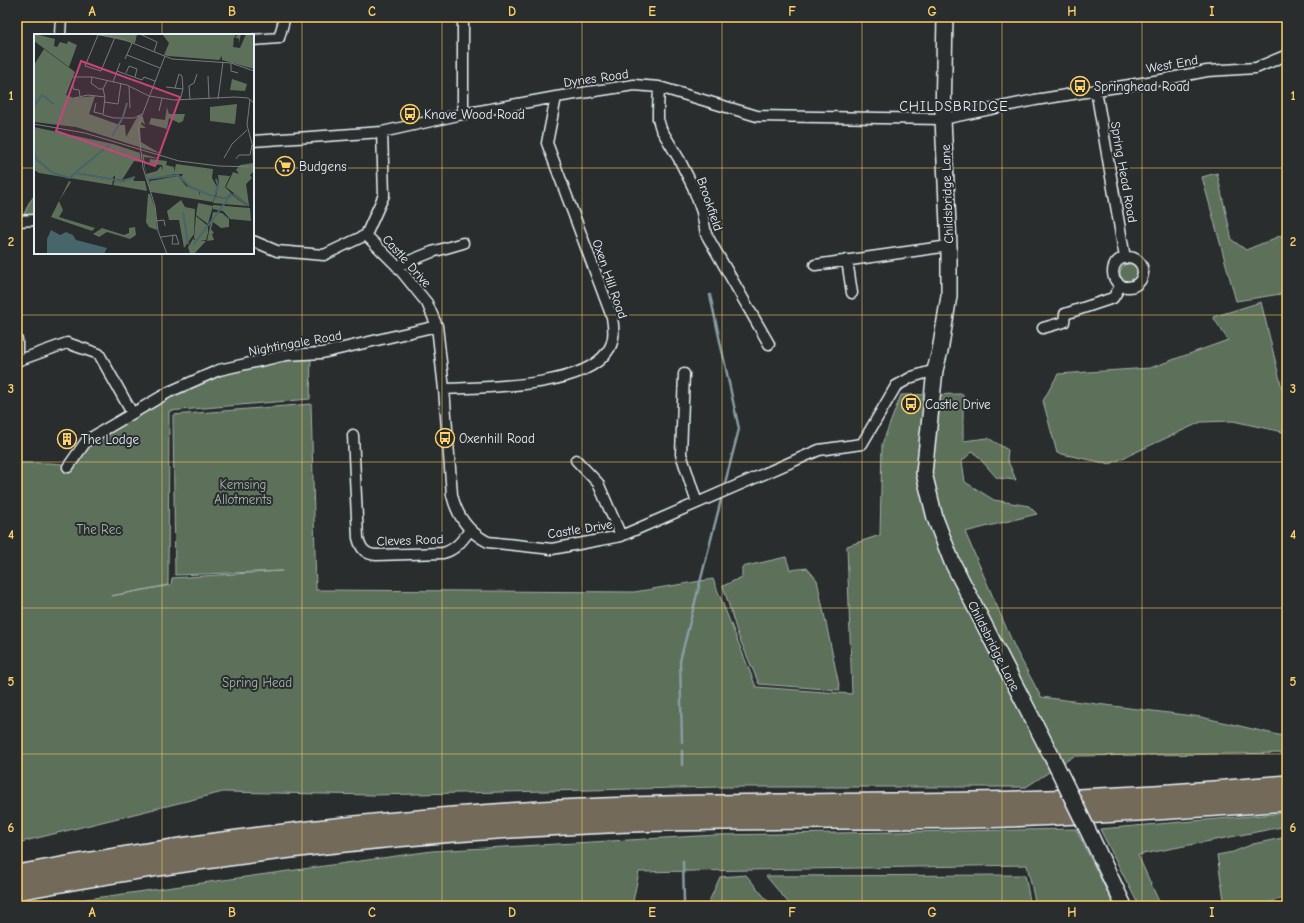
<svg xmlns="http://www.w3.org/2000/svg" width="1304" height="923" viewBox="0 0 1304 923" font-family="'Comic Neue',sans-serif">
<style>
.green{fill:#5c705a;stroke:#a2b0a9}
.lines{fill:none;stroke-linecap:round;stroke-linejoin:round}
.stream{stroke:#879da3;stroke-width:2.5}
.street-casing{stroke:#e8f1f8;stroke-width:13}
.secondary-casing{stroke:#e8f1f8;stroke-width:18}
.highway-casing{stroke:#e8f1f8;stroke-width:22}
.street{stroke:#2a2d2e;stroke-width:10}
.secondary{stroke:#2a2d2e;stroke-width:15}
.highway{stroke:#736b5a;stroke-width:19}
.secondary-bridge-casing{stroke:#e8f1f8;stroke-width:18;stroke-linecap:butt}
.secondary-bridge{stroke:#2a2d2e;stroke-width:15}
.grid{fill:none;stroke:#ffd166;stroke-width:1;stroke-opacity:0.55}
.labels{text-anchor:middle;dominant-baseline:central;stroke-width:4;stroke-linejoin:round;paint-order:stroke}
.street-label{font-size:13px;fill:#e8f1f8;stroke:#2a2d2e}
.poi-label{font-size:13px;fill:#e8f1f8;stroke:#2a2d2e;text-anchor:start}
.park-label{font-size:13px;fill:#a9b7b1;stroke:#2a2d2e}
.neighbourhood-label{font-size:14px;letter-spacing:1px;fill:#e8f1f8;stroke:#2a2d2e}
.inset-river{fill:none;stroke:#47656a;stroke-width:2}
.inset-road{fill:none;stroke:#767b7f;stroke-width:1}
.view{fill:#ca437a;fill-opacity:0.15;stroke:#ca437a;stroke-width:2}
.inset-edge{fill:none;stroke:#e8f1f8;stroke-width:2}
.neatline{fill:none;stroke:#ffd166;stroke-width:1.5}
.grid-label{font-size:13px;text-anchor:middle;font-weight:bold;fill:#ffd166}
</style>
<rect width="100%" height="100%" fill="#2a2d2e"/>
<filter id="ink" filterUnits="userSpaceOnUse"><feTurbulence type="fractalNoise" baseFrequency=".025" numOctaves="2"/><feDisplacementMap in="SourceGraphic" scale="8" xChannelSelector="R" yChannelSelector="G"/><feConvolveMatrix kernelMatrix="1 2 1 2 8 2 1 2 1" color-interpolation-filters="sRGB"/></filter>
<g filter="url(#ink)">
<path class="green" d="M 1217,173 L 1232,240 L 1246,250 L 1287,233 L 1287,293 L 1236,301 L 1202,177 Z
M 35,195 L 35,215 L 23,217 L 29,203 Z
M1120 273a9 9 0 1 1 18 0a9 9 0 1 1-18 0Z
M 1261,302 L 1287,409 L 1287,433 L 1233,421 L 1201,422 L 1110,464 L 1057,453 L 1043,401 L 1058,374 L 1150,368 L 1228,340 L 1213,317 Z
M 311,357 L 310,399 L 169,411 L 168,585 L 111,596 L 171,585 L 172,578 L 282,571 L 175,575 L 173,415 L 311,404 L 316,590 L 634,592 L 713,579 L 756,687 L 852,694 L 847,546 L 880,535 L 882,444 L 901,395 L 963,394 L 963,441 L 988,438 L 1008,450 L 1007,459 L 1016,480 L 997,478 L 973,451 L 962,461 L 965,482 L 994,500 L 1029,506 L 1037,514 L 965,532 L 1015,648 L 1041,697 L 1201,717 L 1287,737 L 1287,753 L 1074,756 L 1026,787 L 720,787 L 374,795 L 223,792 L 17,843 L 17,463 L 50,463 L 74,465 C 79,459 84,452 89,446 C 98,438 110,432 120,426 C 178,388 241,362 311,357 Z
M 786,557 L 790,570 L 807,568 L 817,580 L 840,690 L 759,684 L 738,635 L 723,586 L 742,577 L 742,567 Z
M 1287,813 L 1287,826 L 1138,855 L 1161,906 L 1139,906 L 1100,829 Z
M 1076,829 L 1114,906 L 1036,906 L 1027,865 L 639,872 L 632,906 L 37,906 L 432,851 L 717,835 Z
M 1287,837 L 1287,897 L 1257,906 L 1225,906 L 1217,855 L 1233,852 L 1253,844 Z
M 746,875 L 772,906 L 707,906 L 720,877 Z
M 1025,875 L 1031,906 L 791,906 L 766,876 Z"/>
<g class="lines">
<path class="stream" d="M 710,295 L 739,429 L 725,483
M 682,742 L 680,661 L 721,500
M 682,751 L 682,765
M 682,906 L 684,902 L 683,861"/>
<g class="street-casing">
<path id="street" d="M 60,35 L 61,17
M 253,40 L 279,38 L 283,24 L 284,17
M 659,87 L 658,111 L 658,119 L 661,129 L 679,159 L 693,187 L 702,212 L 706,234 L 769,344
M 1096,90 L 1125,258
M 463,114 L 463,17
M 253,141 L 382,132 L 463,114 L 556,97 L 634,85 L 659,87 L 757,116 L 943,119 L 1035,100 L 1161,80 L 1207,71 L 1256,68 L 1287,55
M 17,221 L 35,220
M 366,235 L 397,266 L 427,303 L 437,326 L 444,389 L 452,495 C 457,516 468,532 488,542 L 552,549 L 621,536 L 819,450 L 862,444 L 896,386 L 912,377 L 935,370
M 253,241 L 277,251 L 324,255 L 366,235 L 384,195 L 382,132
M1113 272a15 15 0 1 1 30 0a15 15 0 1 1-30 0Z
M 847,260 L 852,293
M 815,265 L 949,246
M 397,266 L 432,252 L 463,243
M 1043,328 L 1064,322 L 1065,314 L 1113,298 L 1121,285
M 17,340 L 17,361 L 67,343 L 99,354 L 132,413
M 684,374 L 681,454 L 697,503
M 444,389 C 484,387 582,388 607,352 C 615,342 614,330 612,317 L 547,143 L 556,97
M 353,435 L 358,538 C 361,549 365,554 376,555 L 443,553 C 455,550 462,541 470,530
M 576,460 L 598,483 L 621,536
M 68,467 L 87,440 L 169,392 L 219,370 L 286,355 L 322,353 L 437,326"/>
</g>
<g class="secondary-casing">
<path id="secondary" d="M 945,17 L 943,119 L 949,246 L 949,296 L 940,351 L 935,370 L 924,473 L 935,518 L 952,562 L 1052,757
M 1091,837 L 1124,906"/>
</g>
<g class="highway-casing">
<path id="highway" d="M 17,875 C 210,839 406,816 602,808 C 741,802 880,805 1018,801 C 1108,799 1198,793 1287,785
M 17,890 C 212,853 410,831 608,823 C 728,818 848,820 967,818 C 1074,816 1181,809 1287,801"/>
</g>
<use href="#street" class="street"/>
<use href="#secondary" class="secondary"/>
<use href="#highway" class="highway"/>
<g class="secondary-bridge-casing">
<path id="secondary-bridge" d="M 1052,757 L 1091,837"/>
</g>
<use href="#secondary-bridge" class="secondary-bridge"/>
</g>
</g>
<path class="grid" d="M 162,17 L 162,35M 302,17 L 302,906M 442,17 L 442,906M 582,17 L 582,906M 722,17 L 722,906M 862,17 L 862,906M 1002,17 L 1002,906M 1142,17 L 1142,906M 17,168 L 35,168M 253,168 L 1287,168M 162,253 L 162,906M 17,315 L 1287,315M 17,462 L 1287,462M 17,608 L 1287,608M 17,754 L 1287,754"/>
<defs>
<g id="bus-ring" transform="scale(1)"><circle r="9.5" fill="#2a2d2e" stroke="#ffd166" stroke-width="1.5"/><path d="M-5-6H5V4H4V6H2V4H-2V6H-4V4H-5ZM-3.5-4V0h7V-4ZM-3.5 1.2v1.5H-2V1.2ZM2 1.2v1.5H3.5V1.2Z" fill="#ffd166"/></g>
<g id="supermarket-ring" transform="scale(1)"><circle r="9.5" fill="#2a2d2e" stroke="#ffd166" stroke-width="1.5"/><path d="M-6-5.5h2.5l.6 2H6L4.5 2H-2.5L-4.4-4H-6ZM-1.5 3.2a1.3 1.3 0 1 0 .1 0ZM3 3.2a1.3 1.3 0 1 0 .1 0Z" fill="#ffd166"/></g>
<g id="building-ring" transform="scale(1)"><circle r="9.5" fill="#2a2d2e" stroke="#ffd166" stroke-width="1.5"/><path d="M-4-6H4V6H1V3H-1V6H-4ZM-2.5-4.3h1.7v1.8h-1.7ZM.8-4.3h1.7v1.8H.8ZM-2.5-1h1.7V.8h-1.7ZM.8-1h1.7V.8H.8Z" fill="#ffd166"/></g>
</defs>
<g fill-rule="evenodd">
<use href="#bus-ring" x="1080" y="86"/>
<use href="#bus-ring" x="410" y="114"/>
<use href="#supermarket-ring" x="285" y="166"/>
<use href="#bus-ring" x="911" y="404"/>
<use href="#bus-ring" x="445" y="438"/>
<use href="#building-ring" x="67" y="439"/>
</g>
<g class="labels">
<g class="street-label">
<text transform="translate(1172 64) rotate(-10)">West End</text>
<text transform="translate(596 78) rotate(-8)">Dynes Road</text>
<text transform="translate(1124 172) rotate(80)">Spring Head Road</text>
<text transform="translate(947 194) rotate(-92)">Childsbridge Lane</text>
<text transform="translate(710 204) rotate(71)">Brookfield</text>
<text transform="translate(407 261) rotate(48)">Castle Drive</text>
<text transform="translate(610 279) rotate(71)">Oxen Hill Road</text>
<text transform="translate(295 343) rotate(-10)">Nightingale Road</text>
<text transform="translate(580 529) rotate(-9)">Castle Drive</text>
<text transform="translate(410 540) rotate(-2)">Cleves Road</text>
<text transform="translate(994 646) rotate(63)">Childsbridge Lane</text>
</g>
<g class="poi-label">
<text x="1094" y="86">Springhead Road</text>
<text x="424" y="114">Knave Wood Road</text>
<text x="299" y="166">Budgens</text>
<text x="925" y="404">Castle Drive</text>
<text x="459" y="438">Oxenhill Road</text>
<text x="81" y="439">The Lodge</text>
</g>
<g class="park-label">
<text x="243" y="484">Kemsing<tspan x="243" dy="15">Allotments</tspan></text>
<text x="99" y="529">The Rec</text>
<text x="257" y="682">Spring Head</text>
</g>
<g class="neighbourhood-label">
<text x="954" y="106">CHILDSBRIDGE</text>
</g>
</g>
<g transform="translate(34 34)">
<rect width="220" height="220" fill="#2a2d2e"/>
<path d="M 1,0 L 21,5 L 20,12 L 23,13 L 26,8 L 33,10 L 34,7 L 43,11 L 35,33 L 0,7 ZM 59,0 L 103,0 L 101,9 ZM 128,0 L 201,0 L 201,3 L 205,0 L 211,0 L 207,0 L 205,9 L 205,5 L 200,3 L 199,13 L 206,14 L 212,0 L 220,0 L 220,35 L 188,26 L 188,22 L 185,26 L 134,22 L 130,21 L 135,9 ZM 10,15 L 41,38 L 32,61 L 40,64 L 61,62 L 55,80 L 86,91 L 91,91 L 92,103 L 102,85 L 105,81 L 109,83 L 111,91 L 108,88 L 107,90 L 112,94 L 106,94 L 107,108 L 127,120 L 42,93 L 0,88 L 0,31 ZM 198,45 L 213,50 L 211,57 L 196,56 ZM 203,70 L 201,90 L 176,87 L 176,73 ZM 133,73 L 135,80 L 151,80 L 149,87 L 145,89 L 135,84 L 133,95 L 115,90 L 117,84 L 131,86 ZM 0,93 L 79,110 L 106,119 L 107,128 L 100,127 L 88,146 L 81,145 L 81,141 L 78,145 L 43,138 L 76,145 L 79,146 L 78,151 L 5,139 L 0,136 ZM 218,114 L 220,114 L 220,137 L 216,141 L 218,144 L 212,150 L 215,171 L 192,153 L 199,138 L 205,140 L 202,136 L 206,131 L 219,129 ZM 108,120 L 127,125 L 110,123 L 112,140 L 123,137 L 127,132 L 129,137 L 128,131 L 115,130 L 116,125 L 133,127 L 132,131 L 140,133 L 140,138 L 142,130 L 179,135 L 178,144 L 183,153 L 179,168 L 117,158 L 113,146 ZM 141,140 L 149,140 L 147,143 L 156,152 L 172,159 L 166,157 L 165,162 L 165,157 L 152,152 L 144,142 L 116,147 L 116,151 L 115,145 ZM 184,141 L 196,142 L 191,153 L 197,159 L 192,164 L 182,162 L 185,150 ZM 99,143 L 100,147 L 111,147 L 113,157 L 79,151 L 81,146 L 89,148 ZM 35,147 L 37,148 L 25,167 L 29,176 L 25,183 L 61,194 L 58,197 L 17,183 ZM 114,160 L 116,160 L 121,174 L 123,196 L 115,193 L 112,188 ZM 198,161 L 213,172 L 179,169 L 181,163 L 192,165 ZM 147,166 L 151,173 L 161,175 L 160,200 L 150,214 L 145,186 L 135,186 L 133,177 ZM 164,169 L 179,172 L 174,190 L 162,181 ZM 179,171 L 216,174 L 217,187 L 196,185 L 189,177 L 179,175 ZM 179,178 L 188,179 L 195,185 L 195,193 L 187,194 L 179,188 L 177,195 L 180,199 L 178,200 L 180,206 L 173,207 ZM 162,182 L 174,192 L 174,199 L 172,206 L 166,207 L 172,207 L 160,220 L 156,220 L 154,213 L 159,205 L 162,206 L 160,204 ZM 101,193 L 102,201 L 96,205 L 73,198 L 65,203 L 59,200 L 68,194 L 90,201 L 95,199 L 95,194 Z" fill="#5c705a" fill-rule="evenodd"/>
<path d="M 17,196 L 26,201 L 32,198 L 39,201 L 42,206 L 73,214 L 70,220 L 13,220 L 13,205 Z" fill="#47656a"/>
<path class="inset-river" d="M 0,72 L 8,61 L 20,70M 89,83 L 93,69M 78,102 L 88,85M 0,116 L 2,125 L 19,139 L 36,144M 42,138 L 75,111M 36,144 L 41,139 L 88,147 L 101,143M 113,145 L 144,141 L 156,153 L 181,163 L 192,164 L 198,160M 199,160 L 215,172M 181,161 L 184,151 L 182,145M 149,178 L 154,210M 160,210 L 197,161"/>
<path class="inset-road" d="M 59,0 L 86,4 L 138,25 L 197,29 L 220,37M 106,0 L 123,8 L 120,18M 64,1 L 51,32 L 67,37 L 81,3M 93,21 L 126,34M 131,22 L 104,92 L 109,134 L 121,172 L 124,197 L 133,220M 91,25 L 98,9M 197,29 L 197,37 L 204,39M 83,37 L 108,46 L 110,43 L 121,47M 92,39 L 95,32 L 103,35 L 101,43M 174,42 L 175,65M 39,43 L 58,43 L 93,51 L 115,62 L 140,66 L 201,63 L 214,64 L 220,69M 58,43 L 57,49 L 65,55 L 69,55 L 73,47M 79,48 L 86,29M 39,51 L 39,55 L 45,56 L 46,62M 95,52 L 96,74M 132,53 L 149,55 L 146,66M 141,54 L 145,40 L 148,42 L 149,55M 69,55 L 71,63 L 69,81 L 80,84 L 100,84 L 108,80M 40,64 L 54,61 L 71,63M 184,65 L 189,28M 216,65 L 213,91 L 220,117M 156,66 L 155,52 L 160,49 L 163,40M 70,68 L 84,70 L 87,49M 62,69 L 60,78 L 68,80M 125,77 L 128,64M 0,90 L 51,99 L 145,127 L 185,132 L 220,133M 190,124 L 198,110 L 213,96M 202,125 L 205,121 L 216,121 L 218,111M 122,187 L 130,186 L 131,192M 139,201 L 138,210 L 145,210M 127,203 L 142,201 L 145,210"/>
<path class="view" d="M 47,27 L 146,63 L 121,132 L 22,97 Z"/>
<rect width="220" height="220" class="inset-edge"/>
</g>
<rect width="1304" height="923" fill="none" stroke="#2a2d2e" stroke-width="44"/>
<rect x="22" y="22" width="1260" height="879" class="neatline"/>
<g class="grid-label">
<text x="92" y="16">A</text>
<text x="232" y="16">B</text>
<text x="372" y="16">C</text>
<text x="512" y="16">D</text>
<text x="652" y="16">E</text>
<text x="792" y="16">F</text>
<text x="932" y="16">G</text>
<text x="1072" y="16">H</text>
<text x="1212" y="16">I</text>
<text x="11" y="100">1</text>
<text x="1293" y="100">1</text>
<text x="11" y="246">2</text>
<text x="1293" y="246">2</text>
<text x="11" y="393">3</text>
<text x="1293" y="393">3</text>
<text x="11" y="539">4</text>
<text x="1293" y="539">4</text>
<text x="11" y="686">5</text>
<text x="1293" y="686">5</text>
<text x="11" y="832">6</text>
<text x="1293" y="832">6</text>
<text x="92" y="917">A</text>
<text x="232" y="917">B</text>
<text x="372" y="917">C</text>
<text x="512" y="917">D</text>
<text x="652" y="917">E</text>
<text x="792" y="917">F</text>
<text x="932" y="917">G</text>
<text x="1072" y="917">H</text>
<text x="1212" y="917">I</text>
</g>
</svg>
